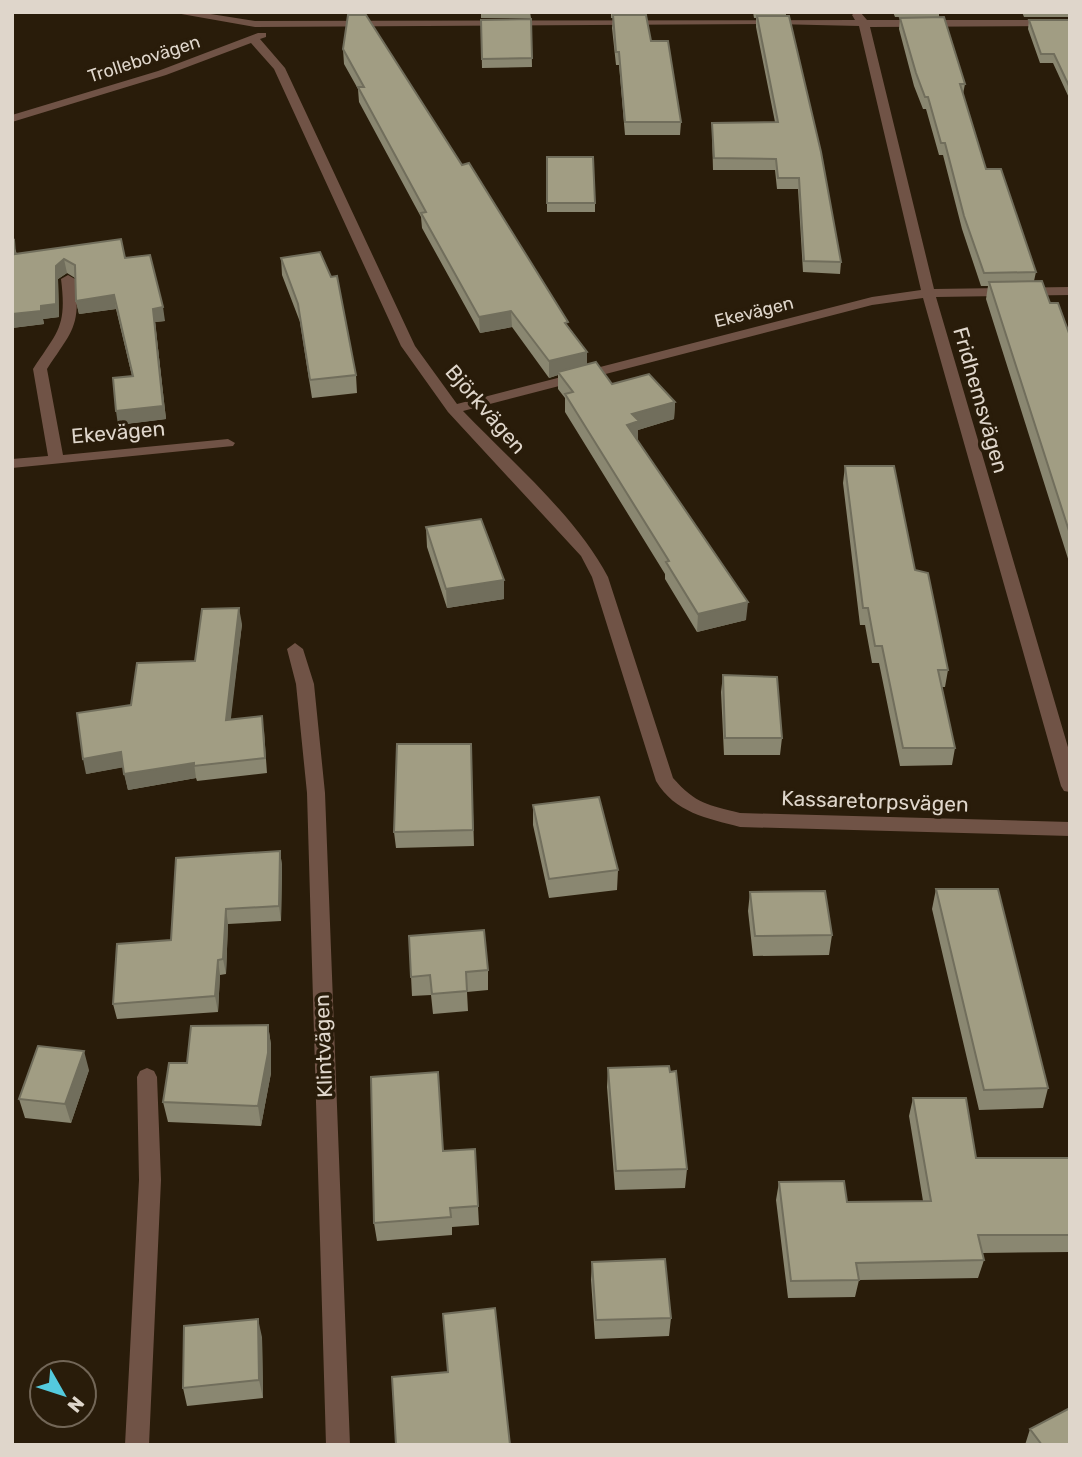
<svg xmlns="http://www.w3.org/2000/svg" width="1082" height="1457" viewBox="0 0 1082 1457" font-family="Rubik,sans-serif">
<style>
.lines{fill:none;stroke-linecap:round;stroke-linejoin:round}
.lane{fill:#705346;fill-rule:evenodd}
.street{fill:#705346;fill-rule:evenodd}
.wall{fill:#8a8771}
.shaded-wall{fill:#716e5c}
.building{fill:#a19d83;stroke:#716e5c;stroke-width:2}
.labels{text-anchor:middle;dominant-baseline:central;stroke-width:7;stroke-linejoin:round;paint-order:stroke}
.far-street-label{font-size:18px;fill:#dfd6cb;stroke:#291c0a}
.street-label{font-size:21px;fill:#dfd6cb;stroke:#291c0a}
</style>
<rect width="100%" height="100%" fill="#291c0a"/>
<g class="lines">
<path class="lane" d="M 147,1068 L 154,1071 L 157,1077 L 161,1180 L 149,1445 L 125,1445 L 139,1180 L 137,1077 L 140,1071 Z"/>
<path class="street" d="M 170,12 L 198,12 L 255,21 L 855,20 L 852,15 L 855,12 L 861,13 L 867,20 L 1070,20 L 1070,26 L 870,27 L 934,289 L 1070,287 L 1070,295 L 936,297 L 1070,754 L 1070,792 L 1064,791 L 1061,786 L 923,298 L 872,305 L 463,411 C 511,461 576,516 608,577 L 673,778 C 696,804 708,805 740,813 L 1070,822 L 1070,836 L 740,827 C 707,818 675,813 656,781 L 592,577 L 581,556 L 448,412 L 401,346 L 274,69 L 251,43 L 166,75 L 12,122 L 12,115 L 158,71 L 258,33 L 266,33 L 266,37 L 260,39 L 285,68 L 415,346 L 457,404 L 872,297 L 921,290 L 859,26 L 774,24 L 255,27 Z
M 68,275 L 75,279 C 81,327 72,331 47,369 L 63,455 L 228,439 L 235,443 L 233,446 L 12,468 L 12,459 L 48,456 L 33,369 C 58,331 67,327 61,279 Z
M 295,643 L 303,649 L 314,684 L 325,793 L 350,1445 L 326,1445 L 307,793 L 296,684 L 287,649 Z"/>
</g>
<path class="wall" d="M 481,12 L 530,12 L 531,18 L 481,18 Z
M 611,12 L 644,12 L 651,41 L 681,122 L 680,135 L 625,135 L 619,65 L 616,65 L 612,28 L 613,18 L 611,18 Z
M 753,12 L 786,12 L 786,16 L 841,262 L 840,274 L 803,272 L 798,189 L 777,189 L 775,170 L 713,170 L 712,134 L 712,123 L 775,122 L 756,27 L 756,18 L 754,18 Z
M 893,12 L 939,12 L 939,17 L 965,84 L 963,94 L 986,169 L 1036,272 L 1034,281 L 1050,303 L 1070,336 L 1070,565 L 986,299 L 988,286 L 981,286 L 962,229 L 943,155 L 939,155 L 926,109 L 923,109 L 914,86 L 899,29 L 900,18 L 937,17 L 895,17 Z
M 1022,12 L 1070,12 L 1070,17 L 1024,17 Z
M 531,19 L 532,67 L 482,68 L 481,20 Z
M 1029,20 L 1070,20 L 1070,100 L 1053,63 L 1040,63 L 1028,29 Z
M 343,49 L 462,165 L 568,326 L 587,352 L 587,365 L 612,384 L 675,402 L 674,419 L 638,430 L 637,439 L 746,620 L 697,632 L 665,579 L 665,574 L 565,412 L 565,398 L 558,389 L 558,375 L 549,378 L 512,327 L 480,333 L 422,228 L 421,217 L 359,102 L 358,89 L 344,64 Z
M 547,157 L 595,203 L 595,212 L 547,212 Z
M 12,241 L 17,254 L 125,258 L 165,321 L 155,322 L 166,419 L 118,425 L 132,376 L 116,309 L 79,314 L 76,301 L 75,278 L 67,273 L 58,279 L 59,317 L 43,319 L 44,324 L 12,328 Z
M 281,258 L 356,375 L 357,393 L 312,398 L 300,322 L 282,275 Z
M 845,466 L 915,570 L 948,670 L 945,687 L 942,687 L 955,748 L 952,765 L 900,766 L 879,663 L 872,663 L 865,625 L 860,625 L 843,483 Z
M 426,527 L 504,599 L 447,608 L 427,547 Z
M 242,624 L 230,719 L 264,731 L 267,773 L 197,781 L 196,778 L 128,790 L 123,767 L 86,774 L 131,705 L 195,661 Z
M 723,675 L 782,738 L 780,755 L 724,755 L 721,692 Z
M 471,744 L 474,846 L 396,848 L 394,832 Z
M 533,805 L 618,870 L 617,890 L 549,898 L 533,825 Z
M 280,851 L 282,866 L 281,921 L 228,924 L 226,974 L 220,975 L 218,1012 L 117,1019 L 113,1004 L 171,940 Z
M 936,889 L 1048,1088 L 1043,1108 L 979,1110 L 932,909 Z
M 750,892 L 832,935 L 829,955 L 753,956 L 748,911 Z
M 409,936 L 488,970 L 488,990 L 467,992 L 468,1011 L 433,1014 L 431,995 L 412,996 Z
M 268,1025 L 271,1045 L 271,1073 L 261,1126 L 168,1122 L 163,1102 L 187,1063 Z
M 608,1068 L 687,1169 L 685,1188 L 615,1190 L 607,1087 Z
M 89,1070 L 71,1123 L 25,1118 L 19,1099 Z
M 913,1098 L 976,1158 L 1070,1158 L 1070,1252 L 982,1253 L 984,1260 L 978,1278 L 859,1280 L 855,1297 L 788,1298 L 776,1200 L 779,1182 L 847,1202 L 923,1201 L 909,1116 Z
M 475,1149 L 479,1225 L 452,1227 L 452,1235 L 377,1241 L 374,1223 L 443,1151 Z
M 592,1262 L 671,1318 L 669,1336 L 595,1339 L 591,1280 Z
M 262,1337 L 263,1398 L 187,1406 L 183,1388 Z
M 1030,1429 L 1070,1445 L 1025,1445 Z"/>
<path class="shaded-wall" d="M 64,259 L 67,273 L 58,279 L 59,317 L 43,319 L 44,324 L 12,328 L 12,314 L 41,306 L 56,266 Z
M 114,295 L 116,309 L 79,314 L 76,301 Z
M 163,307 L 165,321 L 155,322 L 166,419 L 118,425 L 116,411 L 163,406 L 153,309 Z
M 511,311 L 512,327 L 480,333 L 479,317 Z
M 587,352 L 587,368 L 558,372 L 558,375 L 549,378 L 549,361 Z
M 675,402 L 674,419 L 638,430 L 638,439 L 627,442 L 627,425 L 632,414 Z
M 504,580 L 504,599 L 447,608 L 446,589 Z
M 748,602 L 746,620 L 697,632 L 698,614 Z
M 239,608 L 242,624 L 229,735 L 226,720 Z
M 121,752 L 125,767 L 86,774 L 83,759 Z
M 194,763 L 196,778 L 128,790 L 124,774 Z
M 280,851 L 282,866 L 281,921 L 279,906 Z
M 226,909 L 228,924 L 226,974 L 223,959 Z
M 218,960 L 220,975 L 218,1012 L 215,996 Z
M 268,1025 L 271,1045 L 271,1073 L 261,1126 L 258,1106 Z
M 84,1051 L 89,1070 L 71,1123 L 65,1104 Z
M 258,1319 L 262,1337 L 263,1398 L 259,1380 Z"/>
<path class="building" d="M 348,15 L 366,15 L 462,165 L 469,163 L 568,322 L 565,323 L 587,352 L 549,361 L 511,311 L 479,317 L 421,213 L 426,212 L 358,87 L 364,87 L 343,49 Z
M 613,15 L 646,15 L 651,41 L 668,41 L 681,122 L 625,122 L 619,52 L 616,52 Z
M 757,16 L 789,16 L 821,152 L 841,262 L 804,261 L 799,178 L 778,178 L 776,159 L 714,158 L 712,123 L 778,122 Z
M 944,17 L 965,84 L 960,84 L 986,169 L 1001,169 L 1036,272 L 984,273 L 964,216 L 945,143 L 941,143 L 928,97 L 925,97 L 916,73 L 900,18 Z
M 531,19 L 532,58 L 482,59 L 481,20 Z
M 1029,20 L 1070,20 L 1070,88 L 1054,54 L 1041,54 Z
M 547,157 L 593,157 L 595,203 L 547,203 Z
M 121,239 L 125,258 L 150,255 L 163,307 L 153,309 L 163,406 L 116,411 L 113,378 L 133,376 L 114,295 L 76,301 L 75,265 L 64,259 L 56,266 L 56,304 L 41,306 L 41,311 L 12,314 L 12,241 L 14,240 L 15,254 Z
M 320,252 L 331,277 L 337,276 L 356,375 L 310,380 L 298,304 L 281,258 Z
M 1042,281 L 1050,303 L 1058,303 L 1070,336 L 1070,534 L 989,282 Z
M 596,362 L 612,384 L 649,374 L 675,402 L 632,414 L 639,421 L 627,425 L 748,602 L 698,614 L 666,562 L 669,561 L 565,394 L 573,392 L 558,372 Z
M 845,466 L 894,466 L 915,570 L 928,573 L 948,670 L 938,670 L 955,748 L 903,748 L 882,646 L 875,646 L 868,608 L 863,608 Z
M 481,519 L 504,580 L 446,589 L 426,527 Z
M 239,608 L 226,720 L 262,716 L 265,758 L 194,766 L 194,763 L 124,774 L 121,752 L 83,759 L 77,713 L 131,705 L 137,663 L 195,661 L 202,609 Z
M 723,675 L 777,677 L 782,738 L 725,738 Z
M 397,744 L 471,744 L 473,830 L 394,832 Z
M 599,797 L 618,870 L 549,879 L 533,805 Z
M 280,851 L 279,906 L 226,909 L 223,959 L 218,960 L 215,996 L 113,1004 L 117,944 L 171,940 L 176,858 Z
M 936,889 L 998,889 L 1048,1088 L 984,1090 Z
M 825,891 L 832,935 L 755,936 L 750,892 Z
M 484,930 L 488,970 L 466,972 L 467,991 L 432,994 L 430,975 L 411,977 L 409,936 Z
M 268,1025 L 268,1053 L 258,1106 L 163,1102 L 169,1063 L 187,1063 L 191,1026 Z
M 38,1046 L 84,1051 L 65,1104 L 19,1099 Z
M 669,1066 L 670,1072 L 676,1071 L 687,1169 L 616,1171 L 608,1068 Z
M 438,1072 L 443,1151 L 475,1149 L 478,1206 L 450,1208 L 451,1217 L 374,1223 L 371,1077 Z
M 913,1098 L 966,1098 L 976,1158 L 1070,1158 L 1070,1235 L 978,1235 L 984,1260 L 856,1263 L 859,1280 L 791,1281 L 779,1182 L 844,1181 L 847,1202 L 931,1201 Z
M 665,1259 L 671,1318 L 596,1320 L 592,1262 Z
M 495,1308 L 510,1445 L 396,1445 L 392,1377 L 448,1372 L 443,1314 Z
M 258,1319 L 259,1380 L 183,1388 L 184,1326 Z
M 1070,1408 L 1070,1445 L 1042,1445 L 1030,1429 Z"/>
<g class="labels">
<g class="far-street-label">
<text transform="translate(144 59) rotate(-18)">Trollebovägen</text>
<text transform="translate(754 312) rotate(-14)">Ekevägen</text>
</g>
<g class="street-label">
<text transform="translate(981 400) rotate(74)">Fridhemsvägen</text>
<text transform="translate(486 409) rotate(49)">Björkvägen</text>
<text transform="translate(118 432) rotate(-5)">Ekevägen</text>
<text transform="translate(875 801) rotate(2)">Kassaretorpsvägen</text>
<text transform="translate(323 1046) rotate(-92)">Klintvägen</text>
</g>
</g>
<rect width="1082" height="1457" fill="none" stroke="#dfd6cb" stroke-width="28"/>
<g transform="translate(63 1394) rotate(129)"><circle r="33" fill="#291c0a" stroke="#726657" stroke-width="2"/>
<path d="M0-5L12 26L0 18L-12 26Z" fill="#54cadd"/>
<text y="-10" font-size="19" font-weight="bold" text-anchor="middle" fill="#dfd6cb">N</text>
</g>
</svg>
